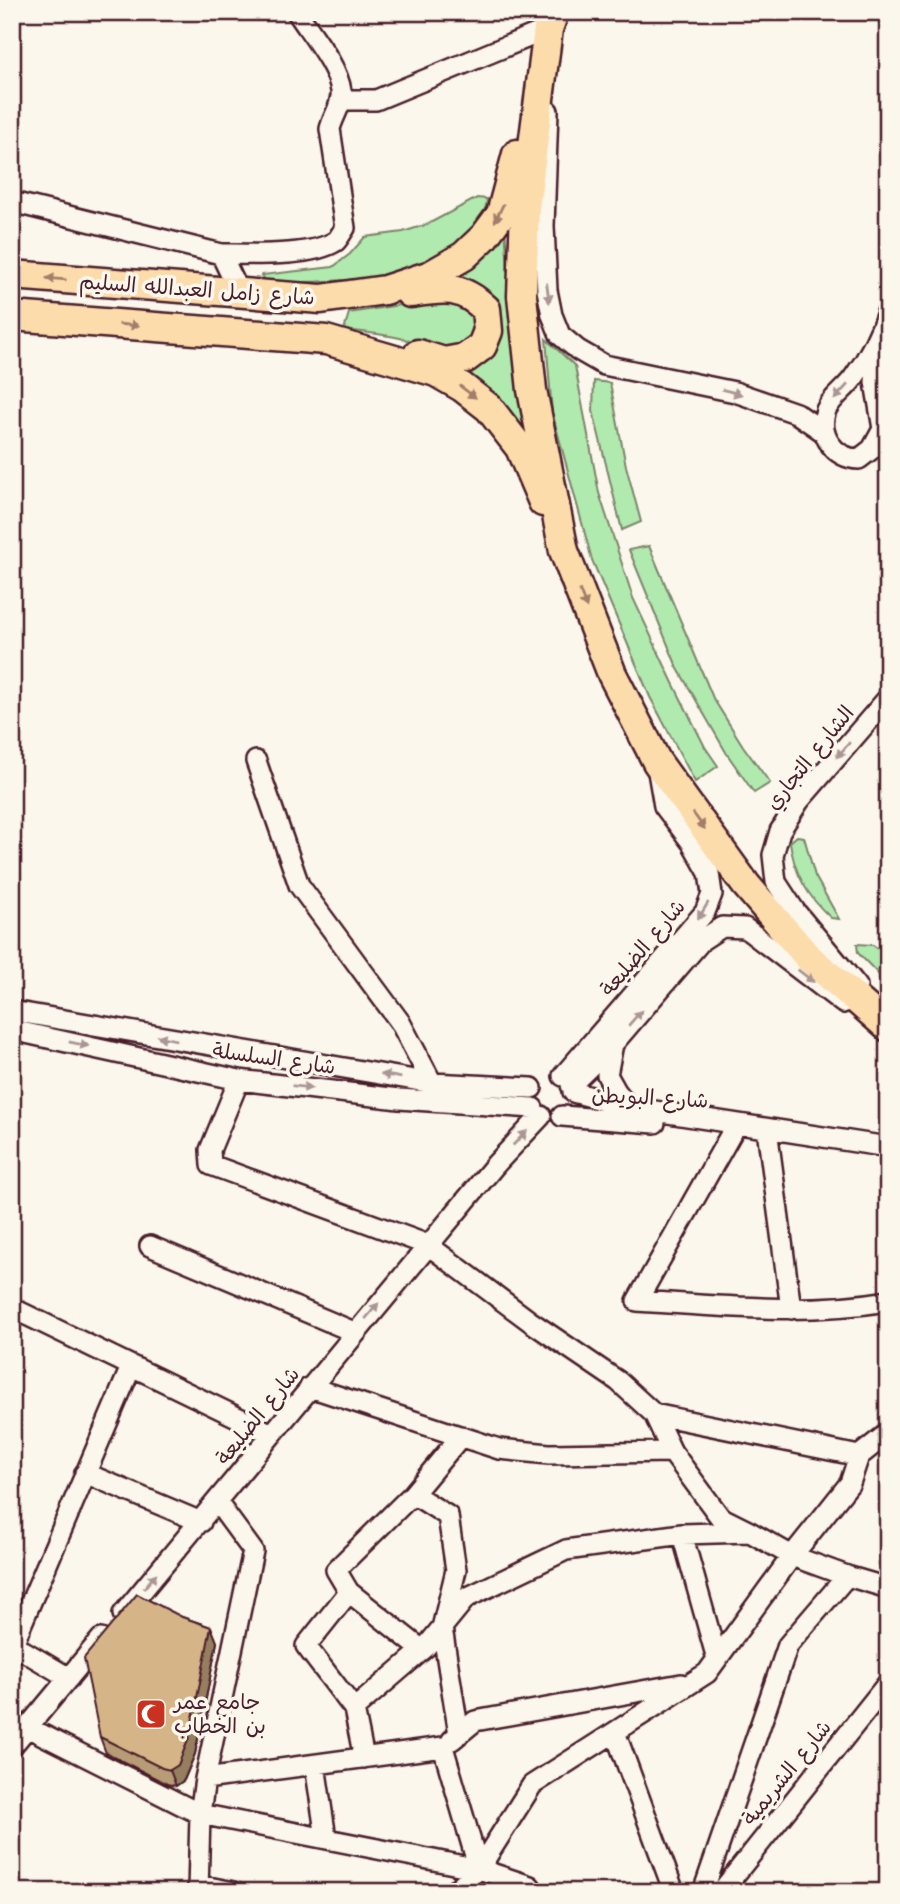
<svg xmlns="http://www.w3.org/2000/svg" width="900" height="1904" viewBox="0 0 900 1904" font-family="'Architects Daughter','Playpen Sans Arabic',sans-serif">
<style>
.grass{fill:#b0eaae;stroke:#7d846c;stroke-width:2}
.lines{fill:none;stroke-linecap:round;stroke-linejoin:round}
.minor-casing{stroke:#4a1f2b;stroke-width:24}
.highway-casing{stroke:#4a1f2b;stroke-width:33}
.minor{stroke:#fbf7ec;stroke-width:19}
.highway{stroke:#fddcac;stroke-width:28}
.wall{fill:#b79c75;stroke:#4a1f2b;stroke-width:2}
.shaded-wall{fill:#957f5f;stroke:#4a1f2b;stroke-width:2}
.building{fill:#d5b588;stroke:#4a1f2b;stroke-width:2}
.oneway{fill:#a47e6c}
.oneway2{fill:#ab9695}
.labels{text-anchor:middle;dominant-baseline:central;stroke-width:7;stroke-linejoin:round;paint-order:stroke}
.street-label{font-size:21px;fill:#4a1f2b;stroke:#fbf7ec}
.poi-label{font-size:21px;fill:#4a1f2b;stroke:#fbf7ec;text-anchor:start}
</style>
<rect width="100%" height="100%" fill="#fbf7ec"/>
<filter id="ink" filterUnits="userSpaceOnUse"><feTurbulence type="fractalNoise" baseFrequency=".0143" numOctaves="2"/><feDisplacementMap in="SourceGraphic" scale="14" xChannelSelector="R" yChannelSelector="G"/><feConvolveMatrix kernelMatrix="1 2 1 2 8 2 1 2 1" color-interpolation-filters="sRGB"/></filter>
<g filter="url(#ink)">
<path class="grass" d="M 477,198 L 487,199 C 486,215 475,228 463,239 C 409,284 334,281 267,283 L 262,275 L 333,267 L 350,254 L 365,237 L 403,232 L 428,224 Z
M 505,226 L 514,359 L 525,436 L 455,368 L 500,332 L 501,316 L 492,301 L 444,281 Z
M 449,297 C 455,300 465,304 470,309 C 485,325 469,343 457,354 C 436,351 424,345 404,339 C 384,334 364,332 344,330 L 349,313 Z
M 546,339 L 575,366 L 599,493 L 633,598 L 672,681 L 705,747 L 718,766 L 695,782 L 650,697 L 592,560 L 552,412 Z
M 594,381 L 610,383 L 626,466 L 641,522 L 622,530 L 593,411 Z
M 649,546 L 713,698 L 743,746 L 770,783 L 754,793 L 727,754 L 677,667 L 629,550 Z
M 797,836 L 804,837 L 815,876 L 839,919 L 831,918 C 808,897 794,874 790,842 Z
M 857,944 L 873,945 L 888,957 L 888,984 L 858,953 Z"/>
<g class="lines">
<g class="minor-casing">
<path id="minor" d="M 340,100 L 376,100 L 548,29 L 548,39
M 548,111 L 544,226 L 547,290 L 552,315 L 560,335 L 578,350 L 604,365 L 735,392 L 796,413 L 825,433
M 12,202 L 221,254 L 240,294
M 221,254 C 250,254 312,257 336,241 C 339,238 342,232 345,228 L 330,129 C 333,116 343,104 341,91 C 338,66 311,34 297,12
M 888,310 C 880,334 869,357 854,377 C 846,389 832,397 826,410 C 817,434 834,459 859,459 L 872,449 L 883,429 L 888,430
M 879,340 L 875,382 L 883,429
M 256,761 L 299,885 L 400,1022 L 432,1083
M 857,986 L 795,911 L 776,882 L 773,855 L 780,831 L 799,801 L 888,698
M 12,1011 L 432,1083 L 532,1088
M 12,1030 L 239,1080 L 399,1099 L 533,1108
M 613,1044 L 607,1075 L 616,1091 L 629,1107
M 563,1076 L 705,912 L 712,894 L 709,873 L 692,843 L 664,806 L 657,766
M 239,1080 L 210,1150 L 211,1165 L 428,1245 L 531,1322 L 618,1381 L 654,1414 L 672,1452 L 720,1517 L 750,1532
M 571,1085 L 613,1044 L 702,940 L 722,927 L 745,928 L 843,1003
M 573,1092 L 629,1107 L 888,1147
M 562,1116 L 655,1123
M 736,1125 L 637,1301 C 720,1306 805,1315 888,1301
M 767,1129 L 791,1309
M 150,1246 L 354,1332
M 12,1308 L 272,1434
M 310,1387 L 499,1449 L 549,1454 L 672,1452
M 654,1414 L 859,1456
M 85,1473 L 201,1522
M 682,1534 L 717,1659
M 349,1592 L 336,1570 L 413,1494
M 123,1614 L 496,1164 L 541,1116
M 12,1644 L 69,1678
M 13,1644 L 131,1367
M 354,1709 L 426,1647 L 466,1598 L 566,1550 L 682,1534 L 750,1532 L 792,1556 L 847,1576
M 27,1727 L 200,1814 L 205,1779 L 253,1551 L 217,1502
M 615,1732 L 674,1892
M 459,1734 L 442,1628 L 456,1570 L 448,1516 L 413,1494 L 461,1436
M 452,1740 L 475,1721 L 681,1684
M 12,1746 L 101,1639
M 364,1758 L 354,1709 L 306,1646 L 349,1592 L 422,1650
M 315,1765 L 326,1838
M 205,1779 L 443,1747 L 479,1869
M 198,1885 L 234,1892
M 198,1892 L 200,1814 L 479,1869 L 530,1886 L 534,1892
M 453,1892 L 479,1869 L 532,1785 L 707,1673 L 792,1556 L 850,1483 L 859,1456 L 888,1433
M 703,1892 L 788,1645 L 847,1576 L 888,1588
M 721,1892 L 888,1683"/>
</g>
<g class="highway-casing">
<path id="highway" d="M 554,12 L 548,29 L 525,208 L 522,296 L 532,390 L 564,551 L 612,674 L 657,762 L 746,885 L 807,956 L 888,1027
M 12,275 L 321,299 L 385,290 L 431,275 L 464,256 L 484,237 L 501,214 L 517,154
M 410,293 C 443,288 460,284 486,309 L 488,331 L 482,346 L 466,358 L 444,362 L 418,354
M 12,316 L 326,340 L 436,372 L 462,387 L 489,408 L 520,448 L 543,502"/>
</g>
<use href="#minor" class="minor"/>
<use href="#highway" class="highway"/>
</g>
<path class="wall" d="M 182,1617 L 211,1627 L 217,1642 L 195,1754 L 184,1780 L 176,1786 L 167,1784 L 106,1753 L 100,1737 Z"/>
<path class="shaded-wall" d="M 211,1627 L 217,1642 L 195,1754 L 184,1780 L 176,1786 L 170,1770 Z"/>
<path class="building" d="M 137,1594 L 182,1617 L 211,1627 L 189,1738 L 178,1765 L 170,1770 L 162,1768 L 100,1737 L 84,1658 Z"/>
<defs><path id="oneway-solid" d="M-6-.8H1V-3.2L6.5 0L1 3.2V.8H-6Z" transform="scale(1.75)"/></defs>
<g class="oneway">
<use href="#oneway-solid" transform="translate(499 213) rotate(116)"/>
<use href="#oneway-solid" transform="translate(56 279) rotate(-175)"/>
<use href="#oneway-solid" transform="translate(129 325) rotate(4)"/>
<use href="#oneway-solid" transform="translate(468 392) rotate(37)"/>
<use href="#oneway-solid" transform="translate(583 599) rotate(69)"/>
<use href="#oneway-solid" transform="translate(699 821) rotate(54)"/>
</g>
<g class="oneway2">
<use href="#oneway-solid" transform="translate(548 293) rotate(82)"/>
<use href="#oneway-solid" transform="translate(732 392) rotate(15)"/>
<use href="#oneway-solid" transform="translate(841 392) rotate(132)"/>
<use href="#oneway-solid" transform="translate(843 750) rotate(131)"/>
<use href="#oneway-solid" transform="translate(703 911) rotate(121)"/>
<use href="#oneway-solid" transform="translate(806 976) rotate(38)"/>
<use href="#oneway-solid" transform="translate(635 1018) rotate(-49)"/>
<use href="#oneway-solid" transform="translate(167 1038) rotate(-169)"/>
<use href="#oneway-solid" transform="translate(79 1044) rotate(12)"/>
<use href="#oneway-solid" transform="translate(391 1076) rotate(-170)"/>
<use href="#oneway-solid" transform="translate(302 1087) rotate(7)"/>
<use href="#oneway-solid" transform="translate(520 1138) rotate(-46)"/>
<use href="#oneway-solid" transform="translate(372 1311) rotate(-50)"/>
<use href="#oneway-solid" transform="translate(150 1581) rotate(-50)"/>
</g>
</g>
<defs>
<g id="mosque-square" transform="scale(1.575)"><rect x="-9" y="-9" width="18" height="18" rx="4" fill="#c8321e" stroke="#fbf7ec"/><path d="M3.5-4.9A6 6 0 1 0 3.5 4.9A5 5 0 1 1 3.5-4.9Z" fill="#fff"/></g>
</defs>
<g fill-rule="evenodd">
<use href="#mosque-square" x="151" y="1714"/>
</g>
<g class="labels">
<g class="street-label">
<text transform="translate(197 290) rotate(4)">شارع زامل العبدالله السليم</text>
<text transform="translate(810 758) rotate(-51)">الشارع التجاري</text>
<text transform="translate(643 948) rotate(-50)">شارع الضليعة</text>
<text transform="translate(274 1059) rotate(8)">شارع السلسلة</text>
<text transform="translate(650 1098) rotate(3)">شارع البويطن</text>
<text transform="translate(258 1416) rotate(-51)">شارع الضليعة</text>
<text transform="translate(787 1773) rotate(-51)">شارع الشريمية</text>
</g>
<g class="poi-label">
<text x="174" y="1702">جامع عمر<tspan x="174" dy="24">بن الخطاب</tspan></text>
</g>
</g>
<rect width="900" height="1904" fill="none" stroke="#fbf7ec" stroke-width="42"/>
<rect x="21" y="21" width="858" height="1862" fill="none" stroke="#4a1f2b" stroke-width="2.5" filter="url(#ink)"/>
</svg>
